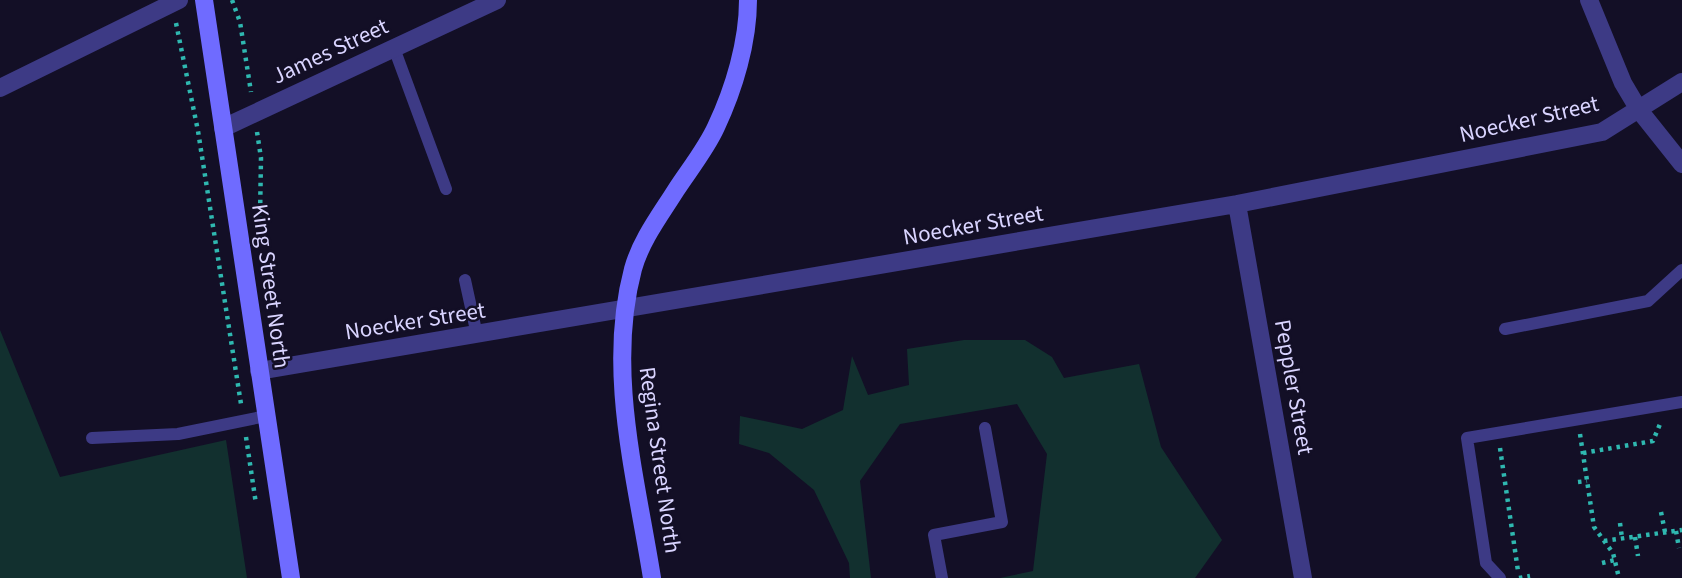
<svg xmlns="http://www.w3.org/2000/svg" width="1682" height="578" viewBox="0 0 1682 578" font-family="'Source Sans 3',sans-serif">
<style>
.green{fill:#12302f}
.lines{fill:none;stroke-linecap:round;stroke-linejoin:round}
.path{stroke:#2fb8b0;stroke-width:4.5;stroke-dasharray:3.5 5;stroke-linecap:butt}
.lane{stroke:#3d3a85;stroke-width:12}
.street{stroke:#3d3a85;stroke-width:18}
.secondary{stroke:#6f6bff;stroke-width:18}
.labels{text-anchor:middle;dominant-baseline:central;stroke-width:5;stroke-linejoin:round;paint-order:stroke}
.street-label{font-size:23px;fill:#d9d4ff;stroke:#130f26}
</style>
<rect width="100%" height="100%" fill="#130f26"/>
<path class="green" d="M 0,330 L 60,477 L 226,440 L 247,578 L 0,578 Z
M 964,340 L 1025,340 L 1052,357 L 1064,378 L 1139,364 L 1161,447 L 1222,540 L 1195,578 L 1000,578 L 1033,571 L 1047,454 L 1017,404 L 900,424 L 860,481 L 871,578 L 850,578 L 849,563 L 814,490 L 769,453 L 739,444 L 740,416 L 802,429 L 843,410 L 852,356 L 868,395 L 909,385 L 907,349 Z"/>
<g class="lines">
<path class="path" d="M 232,0 L 240,22 L 251,92
M 176,23 L 198,131 L 241,404
M 257,132 L 261,158 L 260,217
M 1580,434 L 1594,527 L 1613,553 L 1619,578
M 246,437 L 256,504
M 1500,448 L 1518,571
M 1583,453 L 1653,441 L 1660,424
M 1578,482 L 1587,481
M 1661,512 L 1665,532
M 1620,523 L 1622,538
M 1676,531 L 1679,548
M 1635,537 L 1638,556
M 1604,541 L 1682,530
M 1602,563 L 1615,560
M 1519,578 L 1530,576"/>
<path class="lane" d="M 394,48 L 446,189
M 465,280 L 477,335
M 1505,329 L 1648,301 L 1682,270
M 92,438 L 178,434 L 266,416
M 942,578 L 934,535 L 1002,522 L 985,428
M 1500,578 L 1486,563 L 1467,438 L 1682,402"/>
<path class="street" d="M 1589,0 L 1623,83 L 1639,110 L 1682,164
M 0,88 L 179,0
M 223,128 L 497,0
M 1237,204 L 1303,578
M 259,371 L 1237,204 L 1602,132 L 1682,82"/>
<path class="secondary" d="M 204,0 L 291,578
M 652,578 C 636,477 606,370 633,269 C 641,240 661,214 676,190 C 689,170 706,149 716,127 C 734,89 748,42 748,0"/>
</g>
<g class="labels">
<g class="street-label">
<text transform="translate(330 51) rotate(-25)">James Street</text>
<text transform="translate(1529 119) rotate(-13)">Noecker Street</text>
<text transform="translate(973 225) rotate(-10)">Noecker Street</text>
<text transform="translate(271 286) rotate(82)">King Street North</text>
<text transform="translate(415 321) rotate(-9)">Noecker Street</text>
<text transform="translate(1294 387) rotate(80)">Peppler Street</text>
<text transform="translate(660 460) rotate(82)">Regina Street North</text>
</g>
</g>
</svg>
